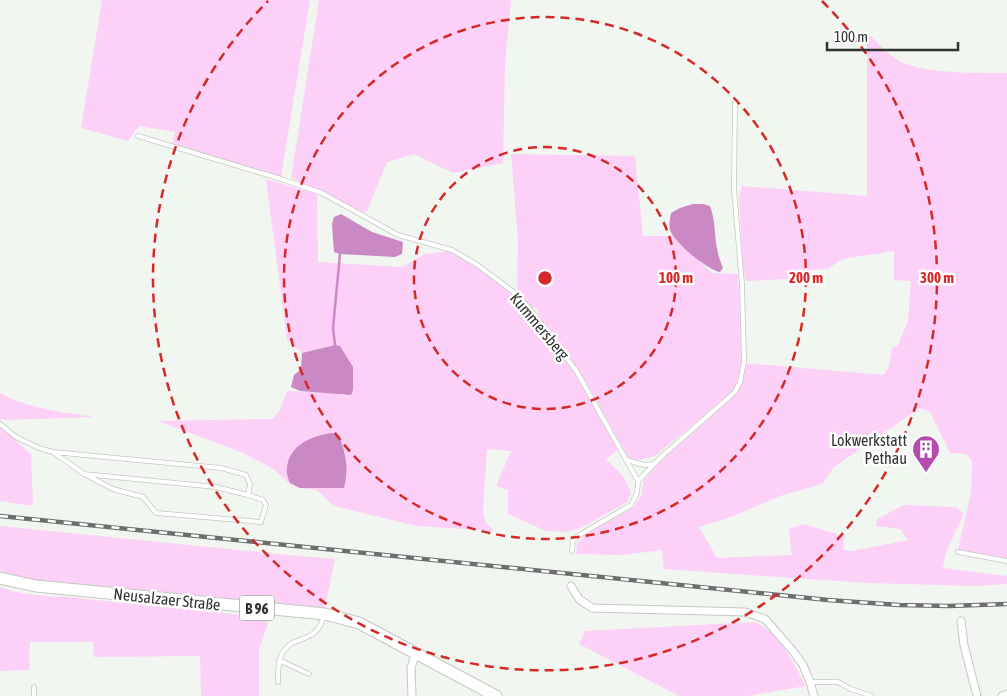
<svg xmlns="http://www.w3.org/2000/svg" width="1007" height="696" viewBox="0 0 1007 696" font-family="'Asap Condensed',sans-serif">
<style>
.green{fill:#fdd0f8}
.water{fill:#ca89c4}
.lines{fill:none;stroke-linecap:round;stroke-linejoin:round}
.stream{stroke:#ca89c4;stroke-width:2.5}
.service-casing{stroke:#c3c8c2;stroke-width:5.5}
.minor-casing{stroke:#c3c8c2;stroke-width:9}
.primary-casing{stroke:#c3c8c2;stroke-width:13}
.service{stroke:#fff;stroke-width:4}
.minor{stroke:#fff;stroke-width:7}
.primary{stroke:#fff;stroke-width:11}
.rail-casing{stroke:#6c6f6c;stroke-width:4.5}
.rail{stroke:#fff;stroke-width:2.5;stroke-dasharray:8;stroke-linecap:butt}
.ring{fill:none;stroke:#d62828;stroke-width:2.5;stroke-dasharray:9 6}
.labels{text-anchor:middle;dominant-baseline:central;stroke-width:5;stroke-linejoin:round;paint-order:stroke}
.shield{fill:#fff;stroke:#6f706f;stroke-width:1}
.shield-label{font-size:15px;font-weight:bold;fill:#313331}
.street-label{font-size:16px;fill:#313331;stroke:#fff}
.poi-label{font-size:16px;fill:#313331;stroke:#fff;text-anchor:end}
.centre{fill:#d62828;stroke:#fff;stroke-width:2.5}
.ring-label{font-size:15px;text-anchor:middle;font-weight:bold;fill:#d62828;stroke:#fff;stroke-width:5;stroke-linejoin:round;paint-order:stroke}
</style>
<rect width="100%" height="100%" fill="#f1f6f0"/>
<path class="green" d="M 102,0 L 310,0 L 281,177 L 172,144 L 175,132 L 139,126 L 128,141 L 81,128 Z
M 319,0 L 511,0 L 505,64 L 503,163 L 453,173 L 414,154 L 387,162 L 366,213 L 291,178 Z
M 867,33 C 877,42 888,54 899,61 C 923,74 979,73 1007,73 L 1007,560 L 992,558 L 958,550 L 971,492 L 972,461 L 966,454 L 950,453 L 930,412 L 920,408 L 834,467 L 822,484 L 780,496 L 734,516 L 699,527 L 717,558 L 792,555 L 789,529 L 803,524 L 844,536 L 843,550 L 852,551 L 908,540 L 900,529 L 876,526 L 877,519 L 904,505 L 956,507 L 964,514 L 946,552 L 943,568 L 1007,576 L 1007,584 L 977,586 L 867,583 L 664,569 L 662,550 L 623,555 L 576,554 L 577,543 L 586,534 L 634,507 L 642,494 L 643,481 L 666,456 L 736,394 L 741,385 L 745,363 L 883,375 L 888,369 L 892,348 L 898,345 L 908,321 L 911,281 L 894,280 L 894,251 L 842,259 L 828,269 L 793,271 L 788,279 L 746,281 L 743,268 L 739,197 L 742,186 L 867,196 Z
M 511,154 L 635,156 L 643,236 L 672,236 L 712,273 L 738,274 L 742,363 L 738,383 L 732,392 L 655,456 L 631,462 L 583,377 L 541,321 L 536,307 L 532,308 L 517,292 L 518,240 Z
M 266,179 L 317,194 L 318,262 L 402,267 L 425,254 L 451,251 L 476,265 L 514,294 L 530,312 L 580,380 L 618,450 L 606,459 L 623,476 L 631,493 L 627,502 L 581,528 L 566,532 L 546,531 L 508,514 L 508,490 L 496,486 L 511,451 L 487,449 L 483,510 L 485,521 L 494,531 L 417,526 L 334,506 L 317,490 L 300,488 L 290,484 L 272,468 L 241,452 L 158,421 L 272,419 L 279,412 L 287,391 L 336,393 L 346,396 L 329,346 L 302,353 L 287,340 Z
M 0,393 C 29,409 62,412 94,417 L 5,420 L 0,419 Z
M 0,426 L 31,454 L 33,506 L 0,501 Z
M 0,526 L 288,555 L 335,559 L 324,611 L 38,582 L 6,575 L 0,570 Z
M 0,587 C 21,595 44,596 67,597 L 270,618 L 259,649 L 259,696 L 201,696 L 200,656 L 94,657 L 93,642 L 30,642 L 29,670 L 0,671 Z
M 755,622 C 782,635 792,661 806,686 L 748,696 L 679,696 L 579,644 L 585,631 Z"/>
<path class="water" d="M 693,204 L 703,204 L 710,206 C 716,222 714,237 718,253 C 719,258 721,263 723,268 L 720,272 C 709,271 675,243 671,232 C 668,227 670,219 671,213 L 680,208 Z
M 341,214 L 372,232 L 403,242 L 402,254 L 395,257 L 340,254 L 334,252 L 332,224 L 334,217 Z
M 335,345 L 340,346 L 353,367 L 353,390 L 351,395 L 300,391 L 291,387 L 294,375 L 301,369 L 302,353 Z
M 331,433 L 339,435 C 346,456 349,467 344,488 L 300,488 L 290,483 C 288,478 286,473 287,468 C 289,445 312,436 331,433 Z"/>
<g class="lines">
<path class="stream" d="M 335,345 L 333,328 L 340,254"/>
<g class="service-casing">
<path id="service" d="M 138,136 L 281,179 L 322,193 L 398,235 L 452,250 L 476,264 L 515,293 L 530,309 L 577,372 L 638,481 L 637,493 L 631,505 L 576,537 L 573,541 L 572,551
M 0,424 L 16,437 L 39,448 L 53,452 L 84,474 L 216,487 L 248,495
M 53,452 L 221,468 L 246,475 L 250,484 L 248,495 L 263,500 L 266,505 L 261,522 L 156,513 L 143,497 L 113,489 L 84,474
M 627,460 L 644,465 L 654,464
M 638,481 L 661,457 L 735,392 L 740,382 L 744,362 L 742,284 L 734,189 L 735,103
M 958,552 L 1007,561
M 279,660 L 309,674
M 278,682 C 278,675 278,666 280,659 C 289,630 316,649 324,615
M 810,682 L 838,682 L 851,689 L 871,696
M 34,687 L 34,696"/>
</g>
<g class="minor-casing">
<path id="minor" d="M 571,586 L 579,599 L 592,608 L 745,612 L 765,619 L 793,651 L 803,665 L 810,682 L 814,696
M 961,621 L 964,645 L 977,696
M 412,696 L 411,668 L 416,652
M 1002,696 L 1007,694"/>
</g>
<g class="primary-casing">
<path id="primary" d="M 0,578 L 36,586 L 325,614 L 359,623 L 496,696"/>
</g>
<use href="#service" class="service"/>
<use href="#minor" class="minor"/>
<use href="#primary" class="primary"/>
<g class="rail-casing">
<path id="rail" d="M 0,516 L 828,600 L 899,605 L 949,606 L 1007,604"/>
</g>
<use href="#rail" class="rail"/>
</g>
<g class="ring">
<circle cx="545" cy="278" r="131"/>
<circle cx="545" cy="278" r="261"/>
<path d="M822 1A392 392 0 1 1 268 1"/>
</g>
<defs>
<g id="building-pin" transform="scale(1.4375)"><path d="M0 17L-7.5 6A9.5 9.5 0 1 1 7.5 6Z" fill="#b44bae" stroke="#fff"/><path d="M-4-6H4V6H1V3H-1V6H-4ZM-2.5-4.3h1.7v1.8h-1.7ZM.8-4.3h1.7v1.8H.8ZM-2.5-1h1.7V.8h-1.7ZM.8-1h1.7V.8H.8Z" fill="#fff"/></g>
</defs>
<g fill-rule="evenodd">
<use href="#building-pin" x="926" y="449"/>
</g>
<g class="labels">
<rect class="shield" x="239.5" y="595.5" width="35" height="25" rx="4"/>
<g class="shield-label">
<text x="257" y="608">B 96</text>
</g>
<g class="street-label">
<text transform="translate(540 326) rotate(50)">Kummersberg</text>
<text transform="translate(167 599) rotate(6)">Neusalzaer Straße</text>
</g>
<g class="poi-label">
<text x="907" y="440">Lokwerkstatt<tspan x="907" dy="18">Pethau</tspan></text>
</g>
</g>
<circle cx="545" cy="278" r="8" class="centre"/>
<g class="ring-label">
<text x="676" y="283">100 m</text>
<text x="806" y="283">200 m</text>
<text x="937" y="283">300 m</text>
</g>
<path d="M827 42v8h131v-8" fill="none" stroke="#313331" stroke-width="2.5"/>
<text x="834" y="42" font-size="15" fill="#313331" stroke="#ffffff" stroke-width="4" paint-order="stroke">100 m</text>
</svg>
